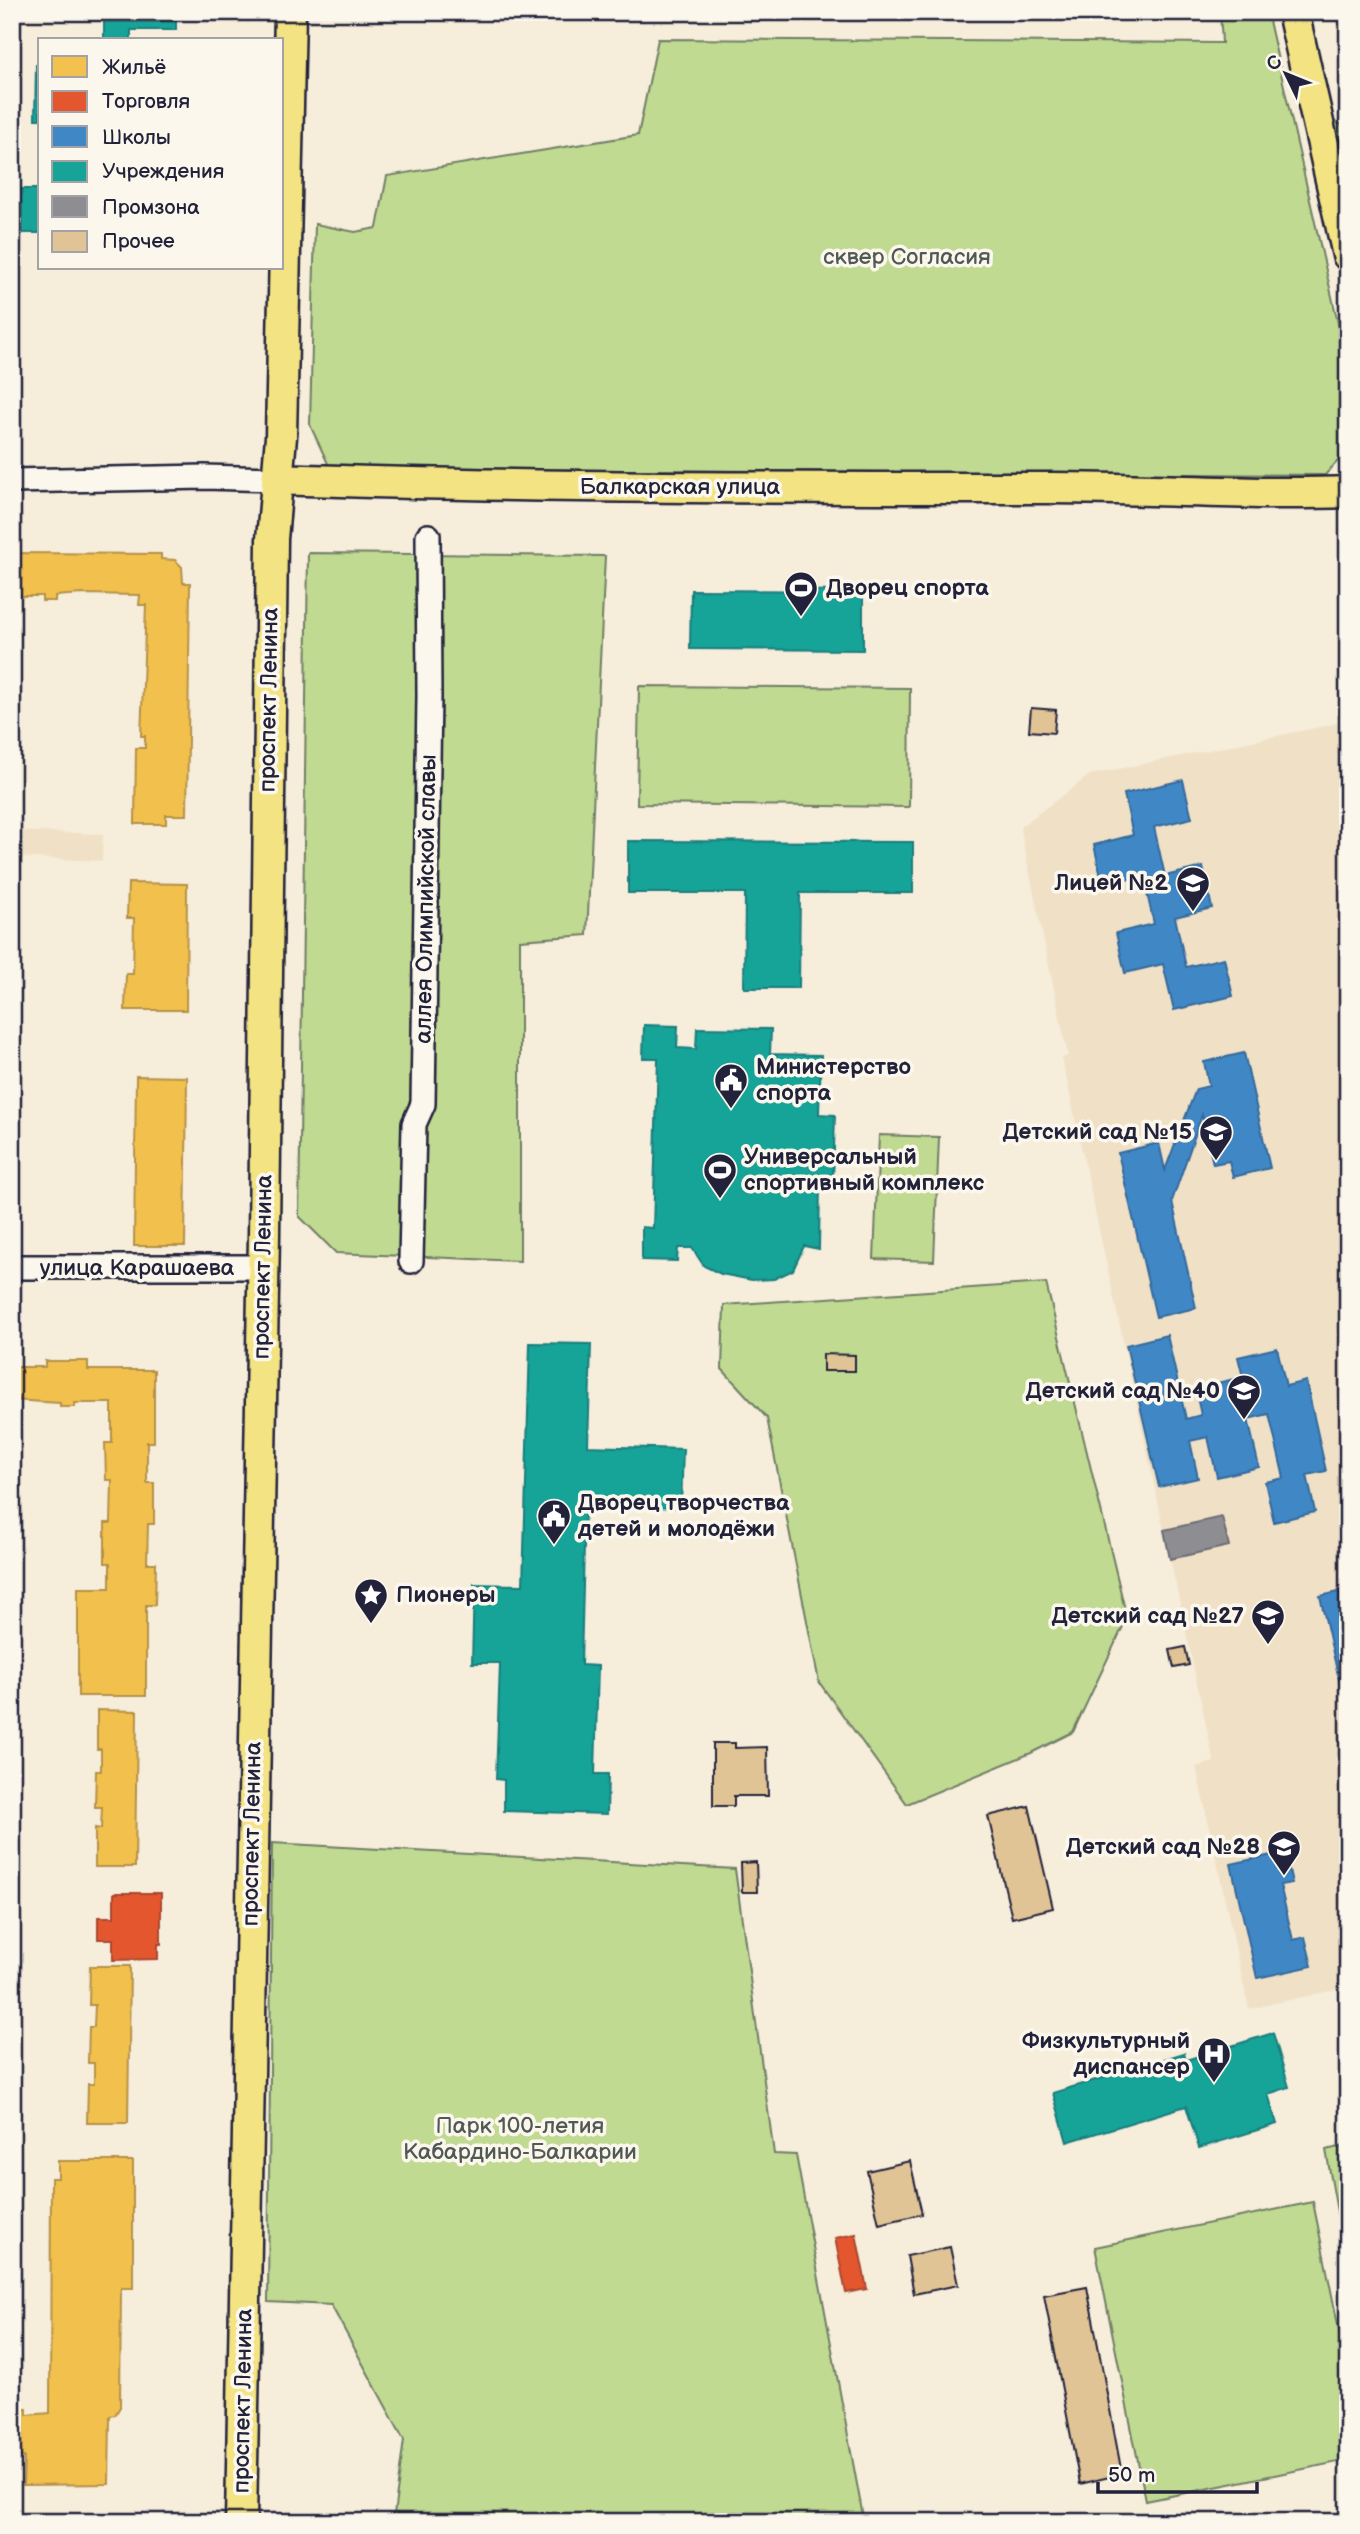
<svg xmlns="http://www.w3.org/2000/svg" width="1360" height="2534" viewBox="0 0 1360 2534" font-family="'Balsamiq Sans',sans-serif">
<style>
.built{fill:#f0e1c6}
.green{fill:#c0da91;stroke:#717e66;stroke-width:2}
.homes{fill:#f2c14e;stroke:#b49148;stroke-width:2}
.shops{fill:#e4572e;stroke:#aa4732;stroke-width:2}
.schools{fill:#3f88c5;stroke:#36699c;stroke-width:2}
.public{fill:#17a398;stroke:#1a7c7c;stroke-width:2}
.industry{fill:#8d8d92;stroke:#6d6d78;stroke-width:2}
.building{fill:#e1c495;stroke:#22223b;stroke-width:2}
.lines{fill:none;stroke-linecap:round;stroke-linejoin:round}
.minor-casing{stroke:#22223b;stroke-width:28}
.major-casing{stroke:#22223b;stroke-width:35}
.minor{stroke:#fbf7ec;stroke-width:23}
.major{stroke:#f4e382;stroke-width:30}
.labels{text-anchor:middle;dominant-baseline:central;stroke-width:7;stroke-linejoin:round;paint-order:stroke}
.park-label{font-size:23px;fill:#515955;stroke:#fbf7ec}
.street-label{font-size:23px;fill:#22223b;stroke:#fbf7ec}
.poi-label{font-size:23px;font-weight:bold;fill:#22223b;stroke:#fbf7ec;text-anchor:end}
</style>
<rect width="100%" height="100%" fill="#f6eddb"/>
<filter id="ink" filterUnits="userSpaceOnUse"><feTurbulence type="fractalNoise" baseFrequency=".0143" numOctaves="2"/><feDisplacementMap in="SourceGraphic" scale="14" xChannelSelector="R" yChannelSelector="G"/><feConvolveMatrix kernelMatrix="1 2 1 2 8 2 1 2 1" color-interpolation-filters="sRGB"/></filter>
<g filter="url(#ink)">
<path class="built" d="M 1348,721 L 1348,1987 L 1249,2009 L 1196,1767 L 1214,1762 L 1062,1058 L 1068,1056 L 1020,827 L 1090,775 Z
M 12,831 L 103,834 L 102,861 L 12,857 Z"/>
<path class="green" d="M 1220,12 L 1267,12 L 1348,367 L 1348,450 L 1325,475 L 330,468 L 310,425 L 315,224 L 355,232 L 377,228 L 387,176 L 638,135 L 658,39 L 1222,43 Z
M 1316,115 L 1348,127 L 1348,255 Z
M 308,553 L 605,556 L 587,935 L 520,940 L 520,1261 L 336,1253 L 299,1216 Z
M 639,686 L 910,688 L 909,807 L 637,804 Z
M 879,1135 L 939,1137 L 934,1261 L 874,1259 Z
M 1046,1283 L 1127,1618 L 1073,1732 L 1031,1753 L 907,1804 L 819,1682 L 767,1418 L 722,1369 L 724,1305 Z
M 272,1843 L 735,1869 L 774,2154 L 796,2155 L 864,2522 L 393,2522 L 404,2440 L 331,2305 L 268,2302 Z
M 1348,2145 L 1348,2273 L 1326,2150 Z
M 1313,2202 L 1348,2374 L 1348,2460 L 1146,2501 L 1095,2247 Z"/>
<path class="homes" d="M 12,553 L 161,554 L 161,559 L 175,560 L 182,567 L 183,583 L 190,583 L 187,815 L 166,815 L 166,824 L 135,824 L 136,748 L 145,748 L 145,736 L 141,736 L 146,605 L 139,605 L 140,595 L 82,594 L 55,596 L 55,601 L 42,601 L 42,596 L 12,596 Z
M 128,883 L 187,884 L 186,1010 L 125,1010 L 126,974 L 133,974 L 134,918 L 127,918 Z
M 136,1076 L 187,1077 L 185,1246 L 134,1246 Z
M 45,1361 L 88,1361 L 88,1370 L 154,1370 L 154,1442 L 147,1442 L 147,1483 L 154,1483 L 154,1524 L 148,1524 L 147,1563 L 156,1563 L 155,1605 L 146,1605 L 146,1696 L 78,1696 L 78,1588 L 110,1588 L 110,1563 L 105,1563 L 105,1523 L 111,1523 L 112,1480 L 106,1480 L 105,1443 L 112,1443 L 112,1403 L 75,1403 L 75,1407 L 60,1407 L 60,1403 L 12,1400 L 12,1367 L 45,1367 Z
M 97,1710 L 137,1711 L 135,1867 L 95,1867 L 95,1828 L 101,1829 L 102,1807 L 95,1807 L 96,1771 L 101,1771 L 101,1749 L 97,1749 Z
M 90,1966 L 130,1966 L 128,2123 L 87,2123 L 88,2084 L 94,2084 L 94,2063 L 88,2063 L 89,2027 L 94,2027 L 95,2005 L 89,2005 Z
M 58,2161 L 133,2161 L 133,2288 L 121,2288 L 120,2407 L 115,2415 L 110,2416 L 109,2484 L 23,2485 L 24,2457 L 12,2457 L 12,2409 L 27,2409 L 27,2415 L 50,2413 L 51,2178 L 58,2178 Z"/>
<path class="shops" d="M 114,1893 L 161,1893 L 161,1944 L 158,1944 L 158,1959 L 113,1960 L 113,1939 L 98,1939 L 98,1917 L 114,1917 Z
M 856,2234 L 867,2289 L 846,2293 L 835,2238 Z"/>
<path class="schools" d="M 1183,780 L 1192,818 L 1154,827 L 1165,876 L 1203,867 L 1212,908 L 1175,917 L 1186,967 L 1224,958 L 1233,996 L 1174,1010 L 1163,964 L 1125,973 L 1116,933 L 1154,924 L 1143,876 L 1103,885 L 1094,845 L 1133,835 L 1124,794 Z
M 1244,1053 L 1270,1168 L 1233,1177 L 1229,1161 L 1213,1164 L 1202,1115 L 1172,1201 L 1196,1308 L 1156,1317 L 1118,1153 L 1159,1143 L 1165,1170 L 1196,1089 L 1209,1086 L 1204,1062 Z
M 1167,1335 L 1186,1419 L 1201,1415 L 1195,1388 L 1243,1377 L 1238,1357 L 1277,1348 L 1286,1386 L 1306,1381 L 1326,1471 L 1307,1475 L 1315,1512 L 1274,1522 L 1265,1482 L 1284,1478 L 1269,1414 L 1248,1419 L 1259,1467 L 1217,1477 L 1208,1437 L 1190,1441 L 1198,1478 L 1159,1487 L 1126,1345 Z
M 1348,1590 L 1348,1719 L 1320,1596 Z
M 1285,1852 L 1292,1883 L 1280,1885 L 1293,1940 L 1305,1937 L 1312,1966 L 1257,1978 L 1231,1864 Z"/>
<path class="public" d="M 104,12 L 176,12 L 176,30 L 131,30 L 131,40 L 104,40 Z
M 36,65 L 40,65 L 40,119 L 35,119 Z
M 12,189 L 40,189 L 40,233 L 12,233 Z
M 691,590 L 863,591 L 863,650 L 690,649 Z
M 628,841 L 913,842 L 913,893 L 800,893 L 799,988 L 744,988 L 745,893 L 628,893 Z
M 644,1025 L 678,1026 L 677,1048 L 696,1049 L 697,1028 L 771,1029 L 770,1054 L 821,1055 L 819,1114 L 835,1115 L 833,1182 L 820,1181 L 819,1249 L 804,1246 L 793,1270 L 774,1279 L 752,1280 L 721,1274 L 704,1266 L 692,1248 L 678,1248 L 677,1261 L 642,1260 L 642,1227 L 653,1228 L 658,1058 L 643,1058 Z
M 530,1343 L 591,1344 L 588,1446 L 683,1449 L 681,1508 L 585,1505 L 581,1665 L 598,1666 L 595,1774 L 608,1774 L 607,1814 L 504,1811 L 504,1780 L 496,1779 L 500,1663 L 472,1663 L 474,1584 L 523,1585 Z
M 1348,2007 L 1348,2032 L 1341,2008 Z
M 1273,2033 L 1289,2087 L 1268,2094 L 1277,2124 L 1199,2148 L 1186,2106 L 1067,2142 L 1053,2093 L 1184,2053 L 1186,2060 Z"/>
<path class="industry" d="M 1222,1517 L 1229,1546 L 1170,1559 L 1164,1530 Z"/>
<path class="building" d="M 1031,708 L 1056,710 L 1054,733 L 1029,731 Z
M 823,1354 L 855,1355 L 855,1371 L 823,1371 Z
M 1185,1647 L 1189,1665 L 1174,1668 L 1170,1650 Z
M 713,1743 L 735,1743 L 735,1748 L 767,1747 L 768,1796 L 734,1796 L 734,1806 L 713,1806 Z
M 1029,1806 L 1053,1908 L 1012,1918 L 988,1816 Z
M 756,1862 L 757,1892 L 742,1892 L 741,1863 Z
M 910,2161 L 922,2214 L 879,2224 L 867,2171 Z
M 950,2247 L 958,2285 L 914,2294 L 907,2256 Z
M 1087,2287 L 1122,2474 L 1080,2484 L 1044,2295 Z"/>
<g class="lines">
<g class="minor-casing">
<path id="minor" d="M 12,481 L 205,477 L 277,479
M 411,1261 L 414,1124 L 423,1104 L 429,696 L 428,536
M 12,1267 L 263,1267"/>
</g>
<g class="major-casing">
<path id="major" d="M 1293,12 L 1348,255
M 277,479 C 535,488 793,488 1052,488 C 1150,488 1249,496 1348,492
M 241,2522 L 264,1235 L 272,539 L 281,437 L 290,12"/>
</g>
<use href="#minor" class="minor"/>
<use href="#major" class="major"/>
</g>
</g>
<defs>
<g id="stadium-pin" transform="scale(1.75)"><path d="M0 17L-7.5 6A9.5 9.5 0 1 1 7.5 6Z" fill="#22223b" stroke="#fbf7ec"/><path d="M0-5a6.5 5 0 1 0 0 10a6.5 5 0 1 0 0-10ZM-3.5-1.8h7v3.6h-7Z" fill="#fff"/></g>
<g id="school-pin" transform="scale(1.75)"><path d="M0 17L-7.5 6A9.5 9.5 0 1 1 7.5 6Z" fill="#22223b" stroke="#fbf7ec"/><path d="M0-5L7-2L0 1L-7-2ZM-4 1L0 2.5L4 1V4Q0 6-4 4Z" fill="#fff"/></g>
<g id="civic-pin" transform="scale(1.75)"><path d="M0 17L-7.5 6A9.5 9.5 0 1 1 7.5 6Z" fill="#22223b" stroke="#fbf7ec"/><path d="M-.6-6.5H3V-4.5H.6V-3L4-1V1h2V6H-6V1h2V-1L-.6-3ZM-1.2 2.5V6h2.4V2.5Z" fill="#fff"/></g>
<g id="sight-pin" transform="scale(1.75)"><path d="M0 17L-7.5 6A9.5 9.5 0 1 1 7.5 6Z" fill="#22223b" stroke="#fbf7ec"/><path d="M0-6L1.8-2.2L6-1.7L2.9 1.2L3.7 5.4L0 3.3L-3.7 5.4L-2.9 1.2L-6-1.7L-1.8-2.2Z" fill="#fff"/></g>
<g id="hospital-pin" transform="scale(1.75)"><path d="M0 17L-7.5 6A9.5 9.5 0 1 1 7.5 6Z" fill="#22223b" stroke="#fbf7ec"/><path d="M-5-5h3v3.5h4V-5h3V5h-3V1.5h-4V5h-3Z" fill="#fff"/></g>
</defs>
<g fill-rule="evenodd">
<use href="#stadium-pin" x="801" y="588"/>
<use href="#school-pin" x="1193" y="883"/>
<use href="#civic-pin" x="731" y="1080"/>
<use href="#school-pin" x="1216" y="1132"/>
<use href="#stadium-pin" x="720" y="1170"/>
<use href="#school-pin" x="1244" y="1391"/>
<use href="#civic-pin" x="554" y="1516"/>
<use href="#sight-pin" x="371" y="1595"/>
<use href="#school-pin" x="1268" y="1616"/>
<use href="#school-pin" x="1284" y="1847"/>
<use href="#hospital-pin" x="1214" y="2054"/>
</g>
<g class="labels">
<g class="park-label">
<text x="907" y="257">сквер Согласия</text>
<text x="520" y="2126">Парк 100-летия<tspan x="520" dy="26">Кабардино-Балкарии</tspan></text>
</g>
<g class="street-label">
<text x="680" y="487">Балкарская улица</text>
<text transform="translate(269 700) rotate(-89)">проспект Ленина</text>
<text transform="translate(426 899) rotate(-89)">аллея Олимпийской славы</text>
<text transform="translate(263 1267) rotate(-89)">проспект Ленина</text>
<text x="137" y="1268">улица Карашаева</text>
<text transform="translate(252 1834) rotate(-89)">проспект Ленина</text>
<text transform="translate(243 2401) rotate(-89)">проспект Ленина</text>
</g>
<g class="poi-label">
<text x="826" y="588" text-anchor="start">Дворец спорта</text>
<text x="1168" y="883">Лицей №2</text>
<text x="756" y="1067" text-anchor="start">Министерство<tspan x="756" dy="26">спорта</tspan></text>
<text x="1192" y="1132">Детский сад №15</text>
<text x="744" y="1157" text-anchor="start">Универсальный<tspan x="744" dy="26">спортивный комплекс</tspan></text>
<text x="1220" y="1391">Детский сад №40</text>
<text x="578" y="1503" text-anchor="start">Дворец творчества<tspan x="578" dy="26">детей и молодёжи</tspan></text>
<text x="396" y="1595" text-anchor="start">Пионеры</text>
<text x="1244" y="1616">Детский сад №27</text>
<text x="1260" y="1847">Детский сад №28</text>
<text x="1190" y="2041">Физкультурный<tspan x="1190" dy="26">диспансер</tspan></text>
</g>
</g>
<rect width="1360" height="2534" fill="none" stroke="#fbf7ec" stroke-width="42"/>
<rect x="21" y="21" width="1318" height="2492" fill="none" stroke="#22223b" stroke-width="2.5" filter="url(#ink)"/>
<rect x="38" y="38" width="245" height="231" fill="#fbf7ec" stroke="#a4a2a5" stroke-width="2"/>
<rect x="52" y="56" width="35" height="21" fill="#f2c14e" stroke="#a4a2a5" stroke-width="2"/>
<text x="102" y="74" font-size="21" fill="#22223b">Жильё</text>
<rect x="52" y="91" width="35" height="21" fill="#e4572e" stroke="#a4a2a5" stroke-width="2"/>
<text x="102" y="108" font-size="21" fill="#22223b">Торговля</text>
<rect x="52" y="126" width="35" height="21" fill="#3f88c5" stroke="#a4a2a5" stroke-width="2"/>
<text x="102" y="144" font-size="21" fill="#22223b">Школы</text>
<rect x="52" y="161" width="35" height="21" fill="#17a398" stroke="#a4a2a5" stroke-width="2"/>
<text x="102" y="178" font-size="21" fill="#22223b">Учреждения</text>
<rect x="52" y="196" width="35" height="21" fill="#8d8d92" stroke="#a4a2a5" stroke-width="2"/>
<text x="102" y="214" font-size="21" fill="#22223b">Промзона</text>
<rect x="52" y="231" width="35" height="21" fill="#e1c495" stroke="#a4a2a5" stroke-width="2"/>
<text x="102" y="248" font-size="21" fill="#22223b">Прочее</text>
<g transform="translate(1286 74) rotate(313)" stroke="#fbf7ec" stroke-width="5" paint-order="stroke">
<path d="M0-5L12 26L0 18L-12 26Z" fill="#22223b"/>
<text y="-10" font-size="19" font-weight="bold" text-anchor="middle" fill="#22223b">С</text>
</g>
<path d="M1098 2482v10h159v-10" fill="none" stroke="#22223b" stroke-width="3.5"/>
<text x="1108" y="2482" font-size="21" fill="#22223b" stroke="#fbf7ec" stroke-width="5" paint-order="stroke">50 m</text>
</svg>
